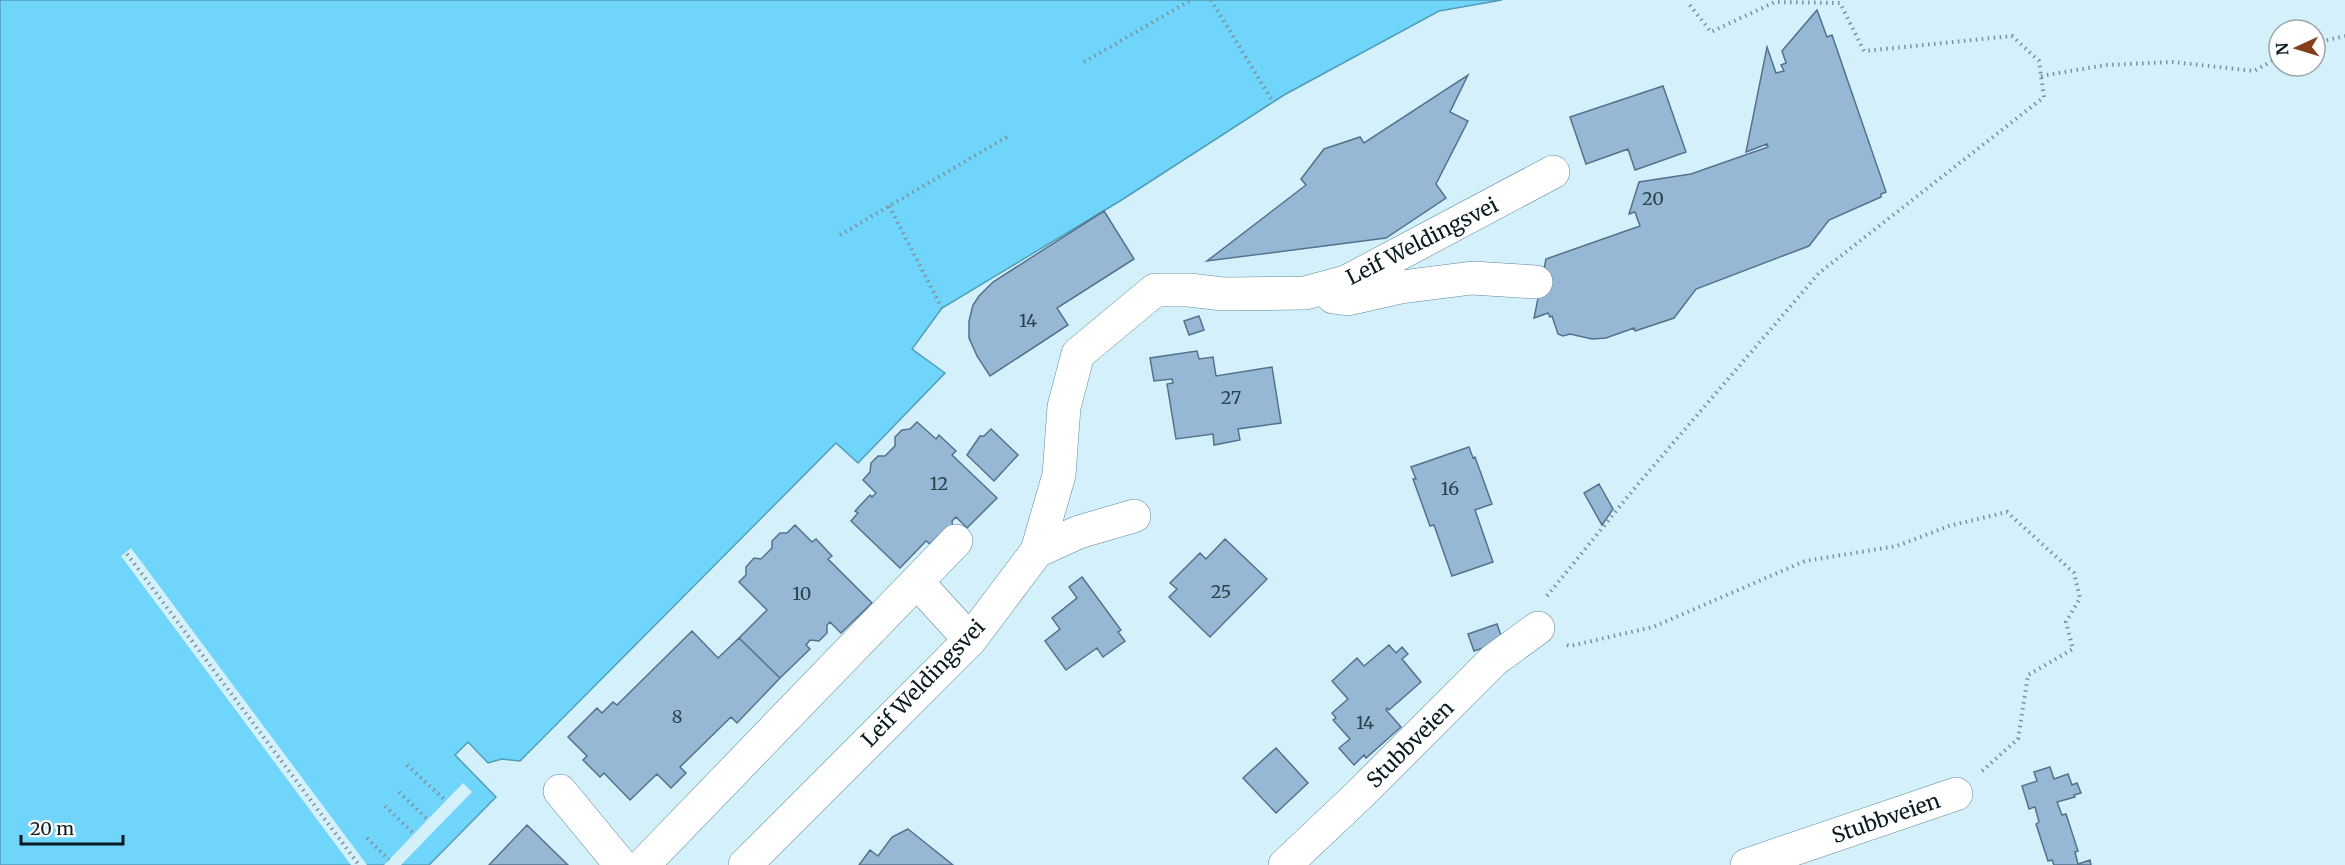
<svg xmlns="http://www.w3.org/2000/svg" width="2345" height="865" viewBox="0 0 2345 865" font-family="Merriweather,serif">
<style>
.water{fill:#70d5fa;stroke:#519db9;stroke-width:1.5}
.pier{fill:#d4f0fb}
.building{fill:#96b8d4;stroke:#53728d;stroke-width:1.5}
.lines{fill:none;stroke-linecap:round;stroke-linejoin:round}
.minor-casing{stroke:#5d8a9b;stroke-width:34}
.path{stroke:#7a929b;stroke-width:4;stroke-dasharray:1.5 4.5;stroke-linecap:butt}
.minor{stroke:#fff;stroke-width:33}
.labels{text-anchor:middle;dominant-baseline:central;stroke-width:5;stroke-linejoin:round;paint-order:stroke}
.number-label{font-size:18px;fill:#2c424e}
.street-label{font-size:21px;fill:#081b21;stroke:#fff}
</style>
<rect width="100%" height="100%" fill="#d4f0fb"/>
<path class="water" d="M 0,0 L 1502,0 L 1439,11 L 1284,95 L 1120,201 L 942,308 L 912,349 L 945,373 L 858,463 L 836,443 L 520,761 L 502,759 L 488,763 L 468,742 L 455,755 L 496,797 L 429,865 L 0,865 Z"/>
<path class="pier" d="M 131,548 L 367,865 L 351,865 L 121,556 Z
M 463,783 L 472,792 L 432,833 L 401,865 L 384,865 Z"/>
<path class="building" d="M 1817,10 L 1827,37 L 1832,35 L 1886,192 L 1881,194 L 1881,197 L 1829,220 L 1809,246 L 1696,289 L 1674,318 L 1635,331 L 1634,328 L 1606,338 L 1592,339 L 1570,334 L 1563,336 L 1558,334 L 1552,316 L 1550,317 L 1548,313 L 1534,318 L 1546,259 L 1640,226 L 1635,212 L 1629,214 L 1639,182 L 1691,174 L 1768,147 L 1767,144 L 1746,152 L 1767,47 L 1776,73 L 1784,71 L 1781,65 L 1786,63 L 1782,51 Z
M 1468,75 L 1450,112 L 1468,121 L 1436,184 L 1446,198 L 1386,238 L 1207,261 L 1306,185 L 1301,179 L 1324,149 L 1360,137 L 1364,143 Z
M 1663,86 L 1686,152 L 1635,170 L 1628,149 L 1586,164 L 1570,117 Z
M 1104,211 L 1134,259 L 1057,308 L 1068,325 L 990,376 L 977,356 L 969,338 L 969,321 L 973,305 L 979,296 L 993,282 Z
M 1199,316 L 1204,330 L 1189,335 L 1184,321 Z
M 1197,351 L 1199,359 L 1213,357 L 1216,376 L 1272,367 L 1281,423 L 1238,429 L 1240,440 L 1214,445 L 1213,434 L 1176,439 L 1167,384 L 1173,383 L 1172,379 L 1154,381 L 1150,358 Z
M 917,422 L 936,439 L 939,435 L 956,451 L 952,455 L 997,498 L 967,528 L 956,517 L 952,521 L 953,528 L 938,536 L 930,544 L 926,541 L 900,568 L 851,521 L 858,513 L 855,511 L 870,495 L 872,497 L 876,493 L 863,480 L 870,472 L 871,463 L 878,456 L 885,456 L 895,446 L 895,437 L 902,430 L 910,429 Z
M 991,429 L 1018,455 L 994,481 L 967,455 L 980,436 L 984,436 Z
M 1469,447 L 1473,458 L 1475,457 L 1492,504 L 1475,510 L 1493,562 L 1452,576 L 1434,525 L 1430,526 L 1413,479 L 1416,479 L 1411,467 Z
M 1599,484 L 1613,509 L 1602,525 L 1584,493 Z
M 795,525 L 812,542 L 816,539 L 832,556 L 828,559 L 872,603 L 841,633 L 830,622 L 827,625 L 827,633 L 819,641 L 810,640 L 806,645 L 810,649 L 780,678 L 739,638 L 767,610 L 739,582 L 746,575 L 746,567 L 754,558 L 761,559 L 772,548 L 772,541 L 780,533 L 787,533 Z
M 1225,539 L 1267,579 L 1210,637 L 1169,597 L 1177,589 L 1170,583 L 1200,553 L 1206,559 Z
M 1082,577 L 1121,630 L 1118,632 L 1125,641 L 1103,657 L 1097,648 L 1066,670 L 1045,641 L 1060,629 L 1052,618 L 1077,598 L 1069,587 Z
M 1497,624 L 1503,641 L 1474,651 L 1468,634 Z
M 692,631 L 718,658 L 739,638 L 780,678 L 737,723 L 731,717 L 680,767 L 686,773 L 671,788 L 657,774 L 630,800 L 604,773 L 600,777 L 583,760 L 587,756 L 568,737 L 597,708 L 602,713 L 613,702 L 617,705 Z
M 1389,645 L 1396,653 L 1402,647 L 1408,654 L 1402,659 L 1421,682 L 1389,710 L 1387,708 L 1386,710 L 1401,727 L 1366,758 L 1364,755 L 1354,765 L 1339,748 L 1350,739 L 1333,720 L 1336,718 L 1332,713 L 1348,699 L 1332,681 L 1357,658 L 1364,666 Z
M 1276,748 L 1308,783 L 1276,813 L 1243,778 Z
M 2050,767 L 2054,779 L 2068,774 L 2072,785 L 2077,783 L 2081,793 L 2074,795 L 2075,797 L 2057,802 L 2062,815 L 2066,814 L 2078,851 L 2075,852 L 2078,864 L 2090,860 L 2091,865 L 2054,865 L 2052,860 L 2048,861 L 2036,824 L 2039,822 L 2035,807 L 2029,809 L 2022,786 L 2037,781 L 2034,772 Z
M 527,825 L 568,865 L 489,865 Z
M 908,829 L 953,865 L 859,865 L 870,850 L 878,856 L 892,837 Z"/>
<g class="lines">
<g class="minor-casing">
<path id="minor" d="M 1333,297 L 1348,299 L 1401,287 L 1472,278 L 1536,282
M 1037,551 L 1079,532 L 1134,516
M 918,583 L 970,640
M 560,791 L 621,865
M 643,865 L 956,541
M 745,865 L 970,640 L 1037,551 L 1059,475 L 1064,407 L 1078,354 L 1155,290 L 1189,290 L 1223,294 L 1305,293 L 1346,282 L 1553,172
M 1285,865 L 1359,795 L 1494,660 L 1538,628
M 1747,865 L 1956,794"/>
</g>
<path class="path" d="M 1211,0 L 1273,102
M 2315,43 L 2345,36
M 1084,62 L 1191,0
M 2041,76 L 2106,65 L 2173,62 L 2254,71 L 2279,57
M 889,206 L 942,308
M 840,235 L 1010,135
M 127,554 L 359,865
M 1547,596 L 1638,484 L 1819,273 L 2044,97 L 2039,61 L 2012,36 L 1864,51 L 1840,3 L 1775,2 L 1711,32 L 1689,4
M 1567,645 L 1570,646 L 1653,627 L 1805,561 L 1897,546 L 1949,526 L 2007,512 L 2074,573 L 2080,598 L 2066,622 L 2073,649 L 2028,675 L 2018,739 L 1980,773
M 407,765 L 446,801
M 399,792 L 428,820
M 385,806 L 414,834
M 367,838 L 389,860"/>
<use href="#minor" class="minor"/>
</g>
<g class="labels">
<g class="number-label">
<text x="1653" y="198">20</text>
<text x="1028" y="320">14</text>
<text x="1231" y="397">27</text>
<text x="939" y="483">12</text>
<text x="1450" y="488">16</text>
<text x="1221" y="591">25</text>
<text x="802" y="593">10</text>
<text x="677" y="716">8</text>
<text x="1365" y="722">14</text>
</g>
<g class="street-label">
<text transform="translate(1422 241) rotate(-27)">Leif Weldingsvei</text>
<text transform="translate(923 683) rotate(-46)">Leif Weldingsvei</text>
<text transform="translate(1410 744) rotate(-45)">Stubbveien</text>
<text transform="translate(1886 818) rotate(-19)">Stubbveien</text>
</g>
</g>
<g transform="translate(2297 48) rotate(266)"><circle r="28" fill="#ffffff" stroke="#9ca4a6" stroke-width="1.5"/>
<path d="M0-4.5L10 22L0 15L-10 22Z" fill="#863f1c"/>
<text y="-9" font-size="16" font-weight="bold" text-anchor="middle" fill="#081b21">N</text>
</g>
<path d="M21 835v9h102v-9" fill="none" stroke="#081b21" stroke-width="3"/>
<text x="30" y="835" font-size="18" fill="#081b21" stroke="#ffffff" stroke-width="4.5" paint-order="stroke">20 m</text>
</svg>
